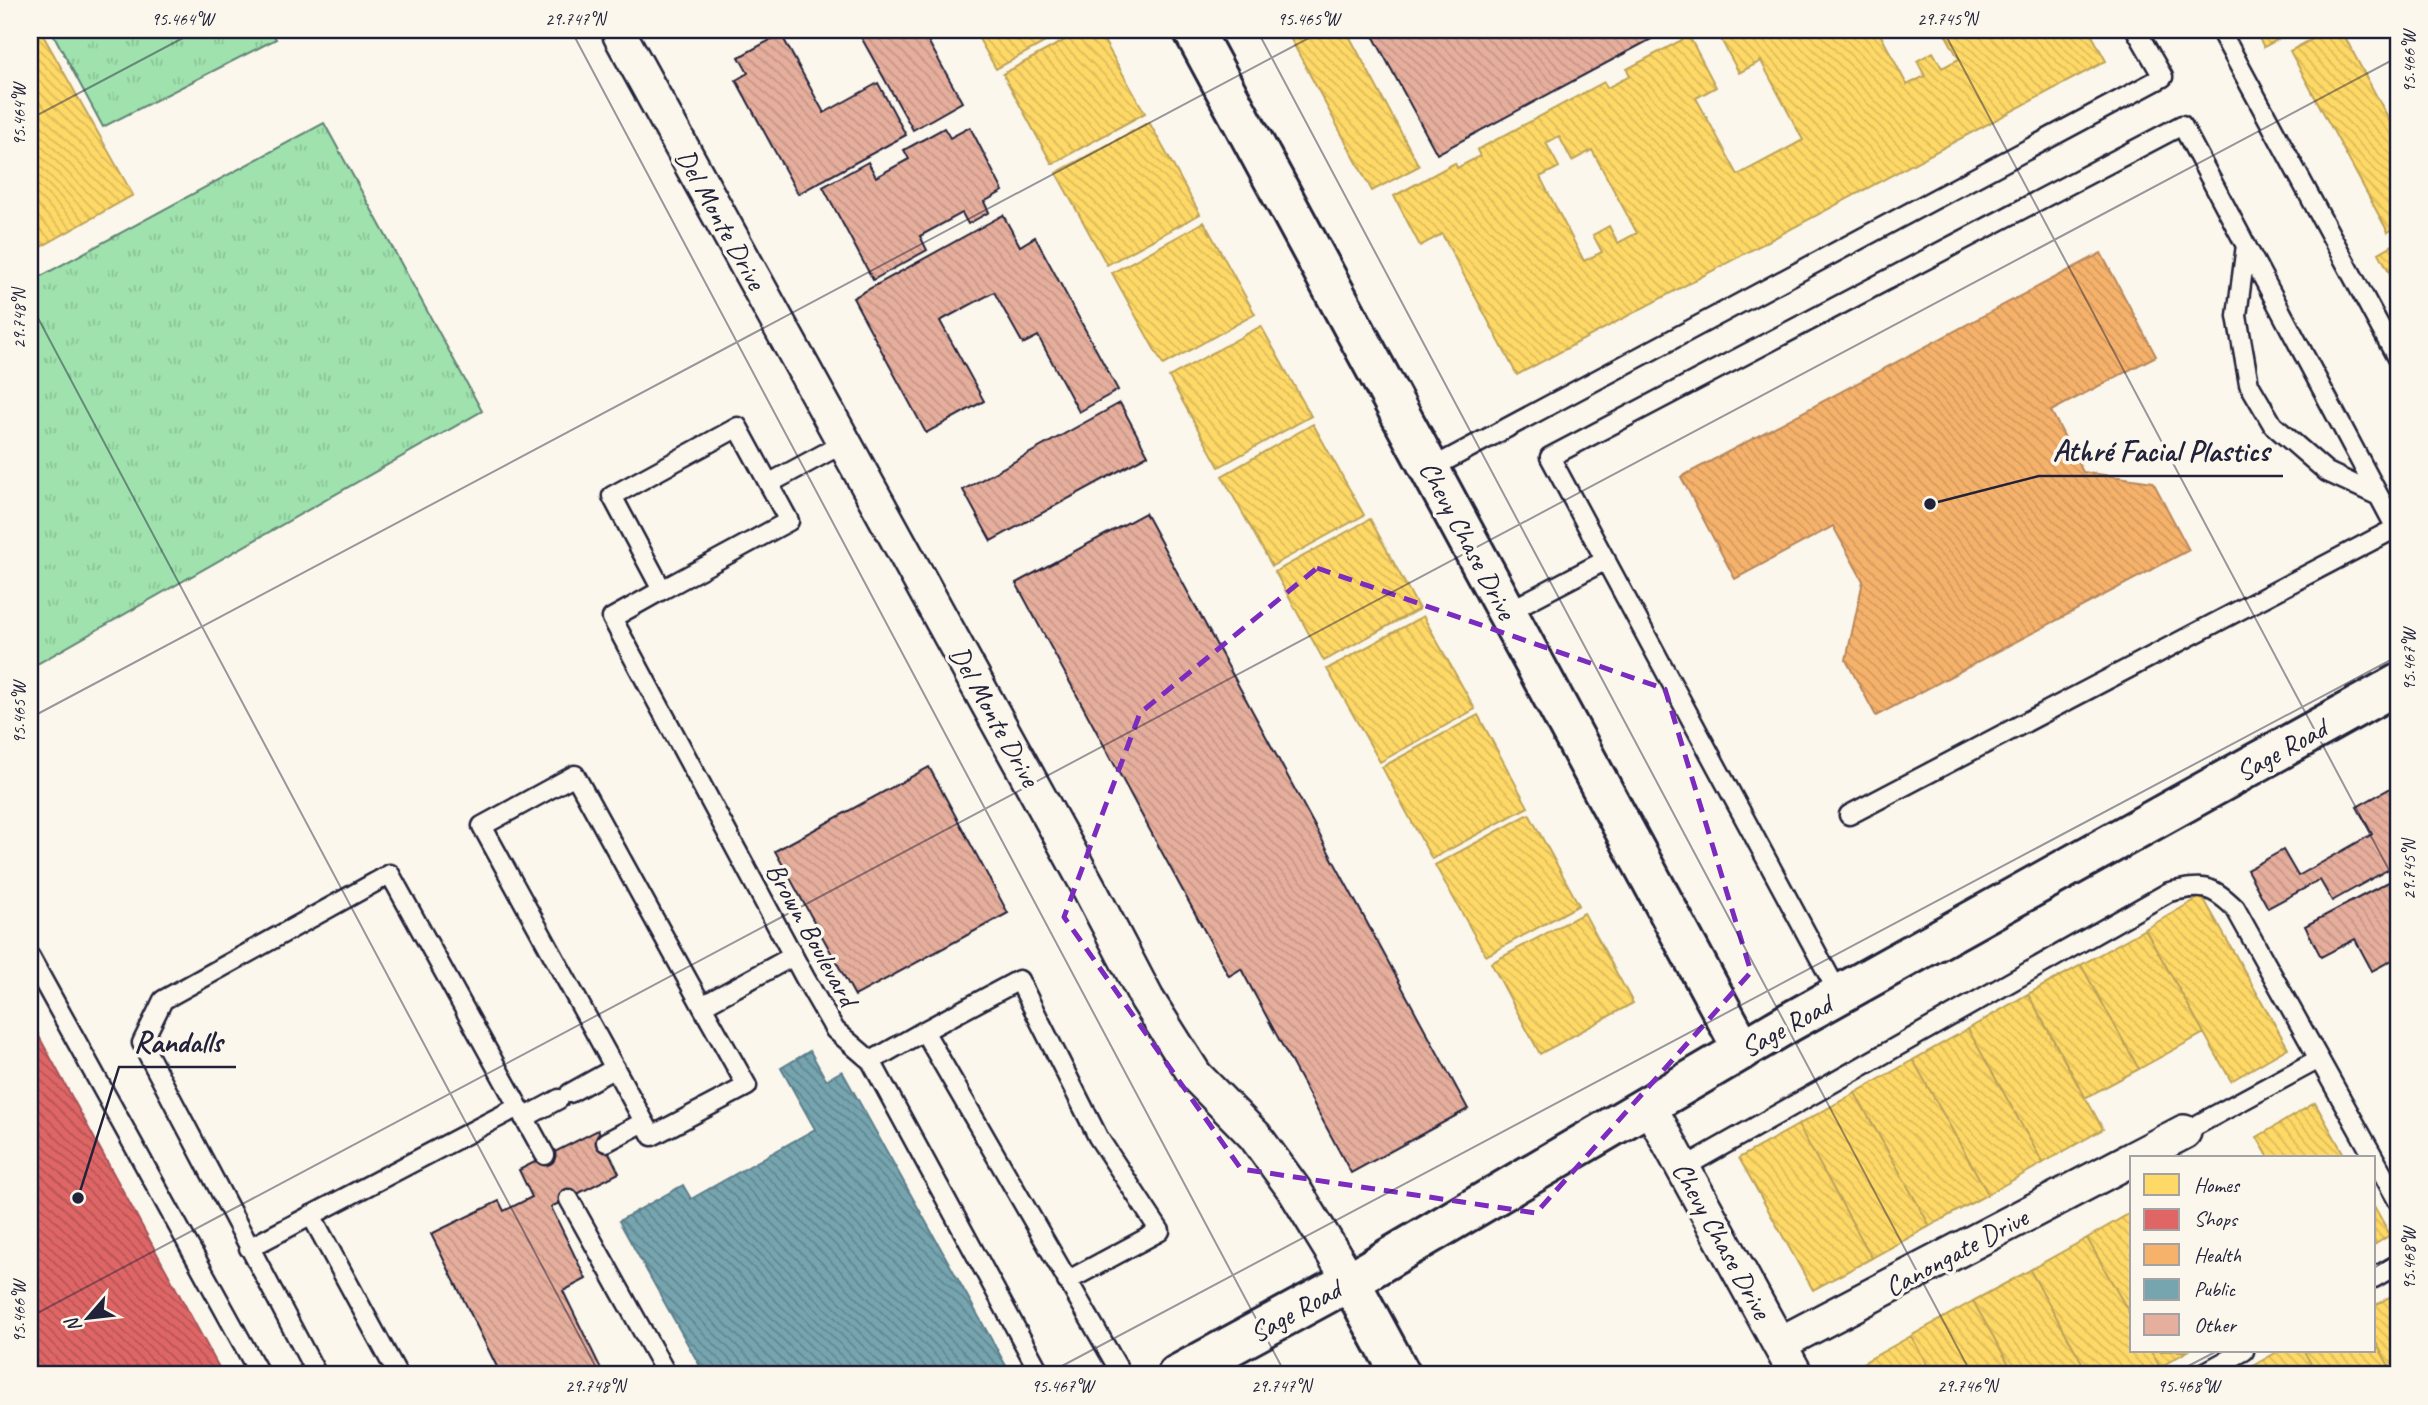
<svg xmlns="http://www.w3.org/2000/svg" width="2428" height="1405" viewBox="0 0 2428 1405" font-family="Caveat,sans-serif">
<style>
.grass{fill:url(#grass-tufts);stroke:#608274;stroke-width:2}
.homes{fill:url(#homes-back-hatch);stroke:#bda259;stroke-width:2;fill-rule:evenodd}
.shops{fill:url(#shops-back-hatch);stroke:#a75259;stroke-width:2}
.health{fill:url(#health-back-hatch);stroke:#b6875d;stroke-width:2}
.public{fill:url(#public-back-hatch);stroke:#5d7e8c;stroke-width:2}
.building{fill:url(#building-back-hatch);stroke:#22223b;stroke-width:2}
.lines{fill:none;stroke-linecap:round;stroke-linejoin:round}
.lane-casing{stroke:#22223b;stroke-width:23}
.street-casing{stroke:#22223b;stroke-width:38}
.secondary-casing{stroke:#22223b;stroke-width:44}
.lane{stroke:#fbf7ec;stroke-width:18}
.street{stroke:#fbf7ec;stroke-width:33}
.secondary{stroke:#fbf7ec;stroke-width:38}
.marked{fill:none;stroke:#7b2cbf;stroke-width:5;stroke-dasharray:14 9;stroke-linejoin:round}
.ticks{fill:none;stroke:#22223b;stroke-width:2;stroke-opacity:0.45}
.labels{text-anchor:middle;dominant-baseline:central;stroke-width:7;stroke-linejoin:round;paint-order:stroke}
.street-label{font-size:28px;fill:#22223b;stroke:#fbf7ec}
.leader{fill:none;stroke:#22223b;stroke-width:2.5}
.callout-dot{fill:#22223b;stroke:#fbf7ec;stroke-width:2.5}
.callout-label{font-size:30px;text-anchor:middle;font-weight:bold;fill:#22223b;stroke:#fbf7ec;stroke-width:7;stroke-linejoin:round;paint-order:stroke}
.neatline{fill:none;stroke:#22223b;stroke-width:2.5}
.ticks-label{font-size:18px;text-anchor:middle;fill:#22223b}
</style>
<defs>
<pattern id="grass-tufts" width="24" height="20" patternUnits="userSpaceOnUse" patternTransform="scale(1.75)"><rect width="24" height="20" fill="#9fe2ad"/><path d="M3 7l-1-3M5 7V3M7 7l1-3M15 17l-1-3M17 17v-4M19 17l1-3" fill="none" stroke="#89c296"/></pattern>
<pattern id="homes-back-hatch" width="6" height="6" patternUnits="userSpaceOnUse" patternTransform="scale(1.75)"><rect width="6" height="6" fill="#ffd966"/><path d="M-1 5l2 2M0 0l6 6M5-1l2 2" fill="none" stroke="#daba59"/></pattern>
<pattern id="shops-back-hatch" width="6" height="6" patternUnits="userSpaceOnUse" patternTransform="scale(1.75)"><rect width="6" height="6" fill="#e06666"/><path d="M-1 5l2 2M0 0l6 6M5-1l2 2" fill="none" stroke="#b55455"/></pattern>
<pattern id="health-back-hatch" width="6" height="6" patternUnits="userSpaceOnUse" patternTransform="scale(1.75)"><rect width="6" height="6" fill="#f6b26b"/><path d="M-1 5l2 2M0 0l6 6M5-1l2 2" fill="none" stroke="#d3995e"/></pattern>
<pattern id="public-back-hatch" width="6" height="6" patternUnits="userSpaceOnUse" patternTransform="scale(1.75)"><rect width="6" height="6" fill="#76a5af"/><path d="M-1 5l2 2M0 0l6 6M5-1l2 2" fill="none" stroke="#608690"/></pattern>
<pattern id="building-back-hatch" width="6" height="6" patternUnits="userSpaceOnUse" patternTransform="scale(1.75)"><rect width="6" height="6" fill="#e6ae9c"/><path d="M-1 5l2 2M0 0l6 6M5-1l2 2" fill="none" stroke="#c59587"/></pattern>
</defs>
<rect width="100%" height="100%" fill="#fbf7ec"/>
<filter id="ink" filterUnits="userSpaceOnUse"><feTurbulence type="fractalNoise" baseFrequency=".0143" numOctaves="2"/><feDisplacementMap in="SourceGraphic" scale="14" xChannelSelector="R" yChannelSelector="G"/><feConvolveMatrix kernelMatrix="1 2 1 2 8 2 1 2 1" color-interpolation-filters="sRGB"/></filter>
<g filter="url(#ink)">
<path class="grass" d="M 51,30 L 271,30 L 276,39 L 103,127 Z
M 324,123 L 482,411 L 30,668 L 30,282 Z"/>
<path class="homes" d="M 30,30 L 40,30 L 133,195 L 30,253 Z
M 974,30 L 1067,30 L 996,69 Z
M 1083,30 L 1098,30 L 1145,113 L 1052,164 L 1003,74 Z
M 1286,30 L 1346,30 L 1419,166 L 1372,191 Z
M 1716,30 L 1878,30 L 1907,85 L 1925,76 L 1917,61 L 1933,52 L 1942,68 L 1959,59 L 1943,30 L 2089,30 L 2106,61 L 1517,375 L 1442,234 L 1420,246 L 1394,196 L 1455,163 L 1457,168 L 1480,156 L 1477,150 L 1604,82 L 1607,88 L 1630,76 L 1627,69 L 1689,36 L 1716,87 L 1696,98 L 1738,175 L 1803,140 L 1761,61 L 1739,73 ZM 1559,136 L 1572,161 L 1592,150 L 1637,233 L 1618,243 L 1609,226 L 1593,235 L 1602,252 L 1584,261 L 1540,177 L 1559,167 L 1546,143 Z
M 2254,30 L 2296,30 L 2264,47 Z
M 2329,30 L 2341,30 L 2398,136 L 2398,226 L 2388,232 L 2290,51 Z
M 1149,122 L 1200,214 L 1107,265 L 1056,173 Z
M 1204,222 L 1255,314 L 1163,365 L 1112,273 Z
M 2398,242 L 2398,288 L 2379,253 Z
M 1261,326 L 1311,416 L 1219,467 L 1169,377 Z
M 1313,424 L 1364,515 L 1272,566 L 1222,476 Z
M 1370,519 L 1419,609 L 1324,661 L 1275,572 Z
M 1423,616 L 1475,709 L 1380,762 L 1327,669 Z
M 1478,715 L 1528,807 L 1432,859 L 1382,767 Z
M 1529,814 L 1579,905 L 1486,956 L 1435,865 Z
M 2202,896 L 2288,1048 L 2231,1081 L 2145,929 Z
M 1584,913 L 1633,1003 L 1540,1054 L 1491,963 Z
M 2145,929 L 2204,1033 L 2139,1069 L 2081,965 Z
M 2081,965 L 2139,1069 L 2085,1098 L 2028,994 Z
M 2028,994 L 2103,1129 L 2043,1163 L 1968,1029 Z
M 1968,1029 L 2043,1163 L 1988,1194 L 1913,1060 Z
M 1913,1060 L 1988,1194 L 1930,1226 L 1855,1093 Z
M 1855,1093 L 1930,1226 L 1872,1258 L 1798,1125 Z
M 2315,1103 L 2346,1158 L 2269,1158 L 2257,1137 Z
M 1798,1125 L 1872,1258 L 1813,1290 L 1739,1158 Z
M 2374,1206 L 2390,1235 L 2374,1245 Z
M 2132,1212 L 2132,1318 L 2087,1238 Z
M 2087,1238 L 2132,1318 L 2132,1351 L 2151,1351 L 2160,1367 L 2145,1375 L 2089,1375 L 2030,1270 Z
M 2030,1270 L 2089,1375 L 2015,1375 L 1973,1301 Z
M 2398,1292 L 2398,1375 L 2394,1375 L 2374,1339 L 2374,1306 Z
M 1973,1301 L 2015,1375 L 1933,1375 L 1911,1336 Z
M 1911,1336 L 1933,1375 L 1858,1375 L 1854,1368 Z
M 2374,1339 L 2394,1375 L 2317,1375 L 2304,1351 L 2374,1351 Z
M 2151,1351 L 2188,1351 L 2160,1367 Z
M 2279,1351 L 2304,1351 L 2317,1375 L 2244,1375 L 2242,1372 Z"/>
<path class="shops" d="M 30,1020 L 223,1375 L 30,1375 Z"/>
<path class="health" d="M 2101,253 L 2156,356 L 2051,411 L 2083,472 L 2153,482 L 2189,550 L 1876,716 L 1846,660 L 1863,581 L 1833,526 L 1735,579 L 1681,477 Z"/>
<path class="public" d="M 810,1051 L 826,1080 L 842,1071 L 1010,1373 L 705,1375 L 619,1221 L 683,1185 L 691,1199 L 815,1129 L 781,1068 Z"/>
<path class="building" d="M 857,30 L 922,30 L 962,102 L 913,130 Z
M 1370,30 L 1668,30 L 1437,154 Z
M 781,34 L 824,113 L 878,83 L 906,135 L 798,194 L 736,80 L 748,73 L 739,57 Z
M 970,127 L 1003,191 L 984,202 L 989,212 L 968,224 L 962,213 L 920,236 L 927,250 L 873,280 L 823,187 L 868,162 L 876,177 L 909,159 L 904,150 L 944,128 L 950,138 Z
M 1003,215 L 1020,246 L 1035,237 L 1118,390 L 1079,412 L 1038,336 L 1023,344 L 994,292 L 940,321 L 984,401 L 926,433 L 853,298 Z
M 1120,403 L 1148,455 L 991,541 L 963,490 Z
M 1145,513 L 1468,1109 L 1351,1173 L 1241,969 L 1229,976 L 1016,583 Z
M 929,767 L 1008,913 L 855,996 L 775,851 Z
M 2398,784 L 2398,864 L 2332,901 L 2320,880 L 2268,908 L 2247,870 L 2283,850 L 2298,876 L 2372,834 L 2357,807 Z
M 2398,877 L 2398,957 L 2372,971 L 2355,939 L 2321,957 L 2305,926 Z
M 598,1130 L 619,1173 L 551,1207 L 586,1279 L 563,1291 L 604,1375 L 501,1375 L 431,1234 L 499,1201 L 504,1211 L 532,1197 L 519,1170 Z"/>
<g class="lines">
<g class="lane-casing">
<path id="lane" d="M 2220,30 L 2398,360
M 2246,245 L 2237,316 L 2249,384 L 2273,425 L 2327,472 L 2379,496
M 738,427 L 789,521 L 662,590 L 612,496 Z
M 1430,469 L 2163,77 L 2136,30
M 770,483 L 844,443
M 662,590 L 612,618 L 805,978 L 835,1030 L 871,1061 L 1041,1375
M 1507,612 L 1606,560
M 1849,815 L 2396,528
M 30,957 L 260,1375
M 1840,996 L 1550,457 L 2182,125 L 2398,532
M 702,1006 L 575,775 L 482,826 L 652,1136 L 747,1086 L 702,1006 L 793,956
M 871,1061 L 924,1031
M 570,1093 L 615,1068
M 524,1118 L 559,1099
M 2184,1132 L 2319,1059
M 606,1142 L 644,1122
M 1683,1168 L 2169,892 C 2203,885 2210,884 2235,908 L 2398,1201
M 569,1199 L 667,1375
M 311,1215 L 398,1375
M 249,1248 L 518,1107
M 2374,1278 L 2398,1264
M 1067,1281 L 1160,1231 L 1098,1137 L 1019,980 L 924,1031 L 1122,1375
M 317,1375 L 142,1043 L 163,1000 L 390,874 L 545,1155
M 2200,1375 L 2244,1351"/>
</g>
<g class="street-casing">
<path id="street" d="M 620,35 L 1088,886 L 1147,999 L 1195,1075 L 1255,1136 L 1295,1191 L 1350,1281
M 1648,1104 L 1796,1375
M 2134,1158 L 2184,1132
M 1779,1344 L 2132,1159"/>
</g>
<g class="secondary-casing">
<path id="secondary" d="M 1193,30 L 1743,1050
M 1350,1281 L 1401,1375
M 1177,1375 L 1350,1281 L 1788,1023 L 2398,684"/>
</g>
<use href="#lane" class="lane"/>
<use href="#street" class="street"/>
<use href="#secondary" class="secondary"/>
</g>
</g>
<path class="marked" d="M 1317,568 L 1665,689 L 1751,972 L 1536,1213 L 1241,1169 L 1064,917 L 1140,713 Z"/>
<path class="ticks" d="M 571,30 L 1286,1375M 1257,30 L 1972,1375M 1943,30 L 2398,887M 30,119 L 198,30M 30,303 L 600,1375M 30,718 L 1324,30M 2374,1268 L 2398,1254M 30,1317 L 2398,57M 1045,1375 L 2398,656M 2171,1375 L 2217,1351"/>
<g class="labels">
<g class="street-label">
<text transform="translate(721 219) rotate(61)">Del Monte Drive</text>
<text transform="translate(1468 540) rotate(62)">Chevy Chase Drive</text>
<text transform="translate(995 716) rotate(61)">Del Monte Drive</text>
<text transform="translate(2281 750) rotate(-29)">Sage Road</text>
<text transform="translate(812 934) rotate(61)">Brown Boulevard</text>
<text transform="translate(1786 1026) rotate(-29)">Sage Road</text>
<text transform="translate(1722 1240) rotate(61)">Chevy Chase Drive</text>
<text transform="translate(1956 1252) rotate(-28)">Canongate Drive</text>
<text transform="translate(1295 1311) rotate(-29)">Sage Road</text>
</g>
</g>
<path class="leader" d="M1930 504L2039 476H2283M78 1198L119 1067H236"/>
<g class="callout-dot">
<circle cx="1930" cy="504" r="7"/>
<circle cx="78" cy="1198" r="7"/>
</g>
<g class="callout-label">
<text x="2161" y="461">Athré Facial Plastics</text>
<text x="178" y="1052">Randalls</text>
</g>
<rect width="2428" height="1405" fill="none" stroke="#fbf7ec" stroke-width="77"/>
<rect x="2130" y="1156" width="245" height="196" fill="#fbf7ec" stroke="#a4a2a5" stroke-width="2"/>
<rect x="2144" y="1174" width="35" height="21" fill="#ffd966" stroke="#a4a2a5" stroke-width="2"/>
<text x="2194" y="1192" font-size="21" fill="#22223b">Homes</text>
<rect x="2144" y="1209" width="35" height="21" fill="#e06666" stroke="#a4a2a5" stroke-width="2"/>
<text x="2194" y="1226" font-size="21" fill="#22223b">Shops</text>
<rect x="2144" y="1244" width="35" height="21" fill="#f6b26b" stroke="#a4a2a5" stroke-width="2"/>
<text x="2194" y="1262" font-size="21" fill="#22223b">Health</text>
<rect x="2144" y="1279" width="35" height="21" fill="#76a5af" stroke="#a4a2a5" stroke-width="2"/>
<text x="2194" y="1296" font-size="21" fill="#22223b">Public</text>
<rect x="2144" y="1314" width="35" height="21" fill="#e6ae9c" stroke="#a4a2a5" stroke-width="2"/>
<text x="2194" y="1332" font-size="21" fill="#22223b">Other</text>
<g transform="translate(88 1318) rotate(242)" stroke="#fbf7ec" stroke-width="5" paint-order="stroke">
<path d="M0-5L12 26L0 18L-12 26Z" fill="#22223b"/>
<text y="-10" font-size="19" font-weight="bold" text-anchor="middle" fill="#22223b">N</text>
</g>
<rect x="38" y="38" width="2352" height="1328" class="neatline"/>
<g class="ticks-label">
<text x="182" y="25">95.464°W</text>
<text x="575" y="25">29.747°N</text>
<text x="1308" y="25">95.465°W</text>
<text x="1947" y="25">29.745°N</text>
<text transform="translate(2409 62) rotate(-90)" y="6">95.466°W</text>
<text transform="translate(19 115) rotate(-90)" y="6">95.464°W</text>
<text transform="translate(19 319) rotate(-90)" y="6">29.748°N</text>
<text transform="translate(2409 660) rotate(-90)" y="6">95.467°W</text>
<text transform="translate(19 713) rotate(-90)" y="6">95.465°W</text>
<text transform="translate(2409 870) rotate(-90)" y="6">29.745°N</text>
<text transform="translate(2409 1259) rotate(-90)" y="6">95.468°W</text>
<text transform="translate(19 1312) rotate(-90)" y="6">95.466°W</text>
<text x="595" y="1392">29.748°N</text>
<text x="1062" y="1392">95.467°W</text>
<text x="1281" y="1392">29.747°N</text>
<text x="1967" y="1392">29.746°N</text>
<text x="2188" y="1392">95.468°W</text>
</g>
</svg>
